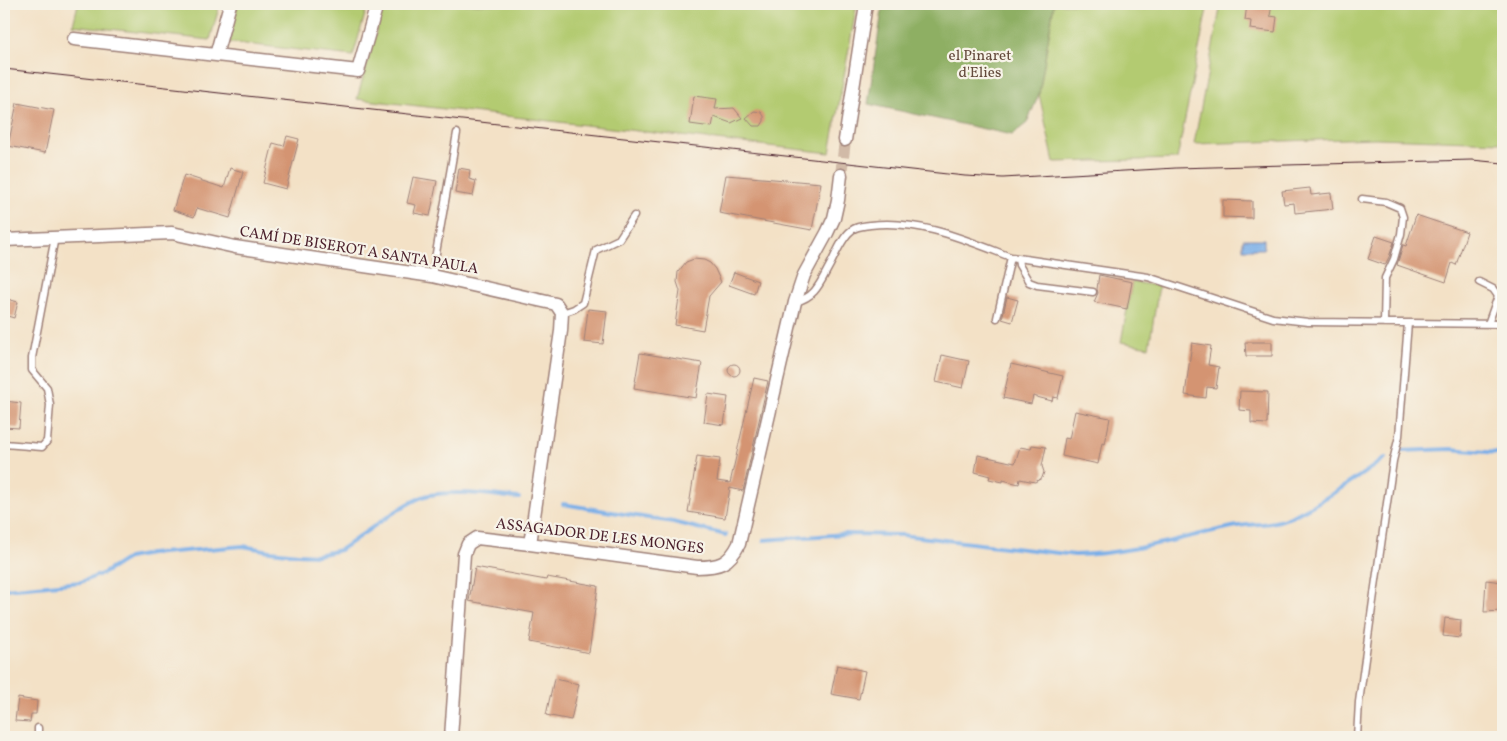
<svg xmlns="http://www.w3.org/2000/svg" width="1507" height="741" viewBox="0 0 1507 741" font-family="Vollkorn,serif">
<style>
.green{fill:#b3cb71;stroke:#7e754e}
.forest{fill:#8eaf63;stroke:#6c6747}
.water{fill:#7aafe8;stroke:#62678a}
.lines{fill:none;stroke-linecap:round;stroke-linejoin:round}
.stream{stroke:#7aafe8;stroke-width:4}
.building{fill:#d49472}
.street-tunnel{stroke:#d1baa7;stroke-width:12;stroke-dasharray:12 6;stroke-linecap:butt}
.lane-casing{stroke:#9e8078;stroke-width:9}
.street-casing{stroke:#9e8078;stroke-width:15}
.lane{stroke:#fff;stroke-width:6}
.street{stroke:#fff;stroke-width:12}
.tram{stroke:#4a1f2b;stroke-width:1}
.labels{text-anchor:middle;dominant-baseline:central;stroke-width:4.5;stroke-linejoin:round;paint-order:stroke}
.park-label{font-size:15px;fill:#644a3c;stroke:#f7f3e8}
.street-label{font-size:15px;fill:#4a1f2b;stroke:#f7f3e8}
</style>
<rect width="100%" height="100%" fill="#f7f3e8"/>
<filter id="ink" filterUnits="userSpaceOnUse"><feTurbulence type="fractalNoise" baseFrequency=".02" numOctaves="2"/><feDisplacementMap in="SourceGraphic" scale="10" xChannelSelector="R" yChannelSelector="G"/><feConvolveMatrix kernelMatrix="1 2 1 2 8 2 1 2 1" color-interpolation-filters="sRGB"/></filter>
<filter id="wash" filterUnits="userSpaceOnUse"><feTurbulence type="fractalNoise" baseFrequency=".0096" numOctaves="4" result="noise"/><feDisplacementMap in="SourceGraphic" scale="20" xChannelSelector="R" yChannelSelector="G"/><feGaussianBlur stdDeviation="1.12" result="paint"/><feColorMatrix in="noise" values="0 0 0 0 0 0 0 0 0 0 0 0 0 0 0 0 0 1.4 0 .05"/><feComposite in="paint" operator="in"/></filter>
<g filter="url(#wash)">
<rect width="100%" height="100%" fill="#f3e1c6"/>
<path class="green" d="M 78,4 L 220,4 L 210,40 L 73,25 Z
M 238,4 L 368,4 L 353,56 L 227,42 Z
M 384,4 L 857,4 L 830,153 L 357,99 Z
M 1054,4 L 1208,4 L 1177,159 L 1054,162 L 1039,94 Z
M 1221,4 L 1503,4 L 1503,142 L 1376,138 L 1194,144 Z
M 1132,282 L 1159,286 L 1149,347 L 1121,342 Z"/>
<path class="forest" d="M 883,4 L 1054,4 L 1039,94 L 1027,123 L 1012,135 L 868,104 Z"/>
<path class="water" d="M 1243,239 L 1264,239 L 1264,249 L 1243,249 Z"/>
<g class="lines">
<path class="stream" d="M 1401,451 L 1451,449 L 1498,453 L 1503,456
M 563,504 L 673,522 L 726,535
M 764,540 L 846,534 L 902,535 L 1075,555 C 1129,554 1179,538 1232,527 C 1251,523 1270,526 1288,518 C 1323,502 1355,480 1385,458
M 4,589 L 81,582 L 104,573 L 128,558 L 150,554 L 243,546 L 270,551 L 298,554 L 317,555 L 340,550 C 360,537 408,499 429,495 C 458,490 489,495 519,498"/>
</g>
<g id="blocks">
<path class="building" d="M 1247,4 L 1272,4 L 1270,16 L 1277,17 L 1275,32 L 1250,29 L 1251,21 L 1245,20 Z
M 694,96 L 717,99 L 715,109 L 734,108 L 742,118 L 731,123 L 714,117 L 712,127 L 690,124 Z
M 17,103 L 54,110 L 45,153 L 8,146 Z
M 754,111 L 761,112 L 764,116 L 764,121 L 761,126 L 753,126 L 746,118 Z
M 287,136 L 299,139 L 286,189 L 263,183 L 273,143 L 284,146 Z
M 230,168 L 243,172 L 230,218 L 197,208 L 194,217 L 173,210 L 184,175 L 224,188 Z
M 459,168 L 470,170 L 469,179 L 476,181 L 473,196 L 455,193 Z
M 726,175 L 821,183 L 812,230 L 719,213 Z
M 413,177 L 437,181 L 430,216 L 414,213 L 416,205 L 407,203 Z
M 1310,188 L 1311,195 L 1331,193 L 1333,209 L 1295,213 L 1294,203 L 1284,204 L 1282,191 Z
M 1223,200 L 1252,201 L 1252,218 L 1223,217 Z
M 1416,215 L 1467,232 L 1456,265 L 1452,263 L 1446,282 L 1397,265 L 1403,245 L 1406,246 Z
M 1376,236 L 1394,242 L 1389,257 L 1385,265 L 1368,259 Z
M 694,259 L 704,260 L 710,263 L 715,269 L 721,282 L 709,296 L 703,330 L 675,325 L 680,291 L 677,282 L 678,272 L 686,262 Z
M 734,272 L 758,281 L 754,294 L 729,285 Z
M 1099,275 L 1132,282 L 1127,309 L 1094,302 L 1098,293 L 1097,289 Z
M 1007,297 L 1018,300 L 1012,322 L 1002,319 Z
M 4,298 L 18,302 L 14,318 L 4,315 Z
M 588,309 L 607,311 L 603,344 L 584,342 Z
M 1245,342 L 1272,342 L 1272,356 L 1246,356 Z
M 1192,343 L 1211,346 L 1208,365 L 1219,367 L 1216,388 L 1207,387 L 1206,398 L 1185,395 Z
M 640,353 L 702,363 L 696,398 L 634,388 Z
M 942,355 L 969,361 L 963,388 L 936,382 Z
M728 370a6 6 0 1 1 12 0a6 6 0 1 1-12 0Z
M 1011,364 L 1063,376 L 1058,398 L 1053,397 L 1052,401 L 1033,396 L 1031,404 L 1003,398 Z
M 754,378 L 768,381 L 743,491 L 730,488 L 725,518 L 688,512 L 697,456 L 720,459 L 717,481 L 730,483 Z
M 1240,391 L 1268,392 L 1267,424 L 1251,423 L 1251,411 L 1239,410 Z
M 708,394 L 728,397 L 724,425 L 704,422 Z
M 5,401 L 21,403 L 19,428 L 4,427 Z
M 1075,411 L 1110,418 L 1105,444 L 1102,443 L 1098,464 L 1062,456 L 1065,438 L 1069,439 Z
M 1032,445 L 1046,447 L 1042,466 L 1044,472 L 1042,478 L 1035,482 L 1020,479 L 1019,484 L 1003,480 L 1003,482 L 989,479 L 990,476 L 975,472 L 978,455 L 1015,463 L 1020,447 L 1031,449 Z
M 475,567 L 546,580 L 547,577 L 598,586 L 589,653 L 561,647 L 561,648 L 529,642 L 534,613 L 469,601 Z
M 1486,580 L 1503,582 L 1503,611 L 1484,612 Z
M 1445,618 L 1461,620 L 1460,638 L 1443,636 Z
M 837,665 L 865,671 L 859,699 L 831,694 Z
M 554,679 L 579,684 L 571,720 L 546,715 Z
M 18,698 L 37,701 L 36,714 L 31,714 L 30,722 L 15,721 Z"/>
</g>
</g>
<g filter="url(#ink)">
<use href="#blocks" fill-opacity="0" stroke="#9e8078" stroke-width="1"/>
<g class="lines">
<path class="street-tunnel" d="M 841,175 L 845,140"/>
<g class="lane-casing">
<path id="lane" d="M 1362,199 L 1386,202 L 1400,208 L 1403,217 L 1401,234 L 1394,259 L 1385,278 L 1384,323
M 1018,258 L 1019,265 L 1029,282 L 1037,285 L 1093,292
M 432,276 L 457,133
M 1479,282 L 1493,289 L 1498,296 L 1488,324
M 795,302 C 816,297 820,283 830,265 C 836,254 842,237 852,230 C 857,226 864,226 870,225 C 919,219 966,240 1011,257
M 562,313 L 574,309 L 583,303 L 596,250 L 619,239 L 634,216
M 997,318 L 1011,257 L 1148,277 L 1273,318 L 1308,322 L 1408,323
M 4,444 L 42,447 L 47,441 L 50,405 L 47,388 L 32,370 L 32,358 L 55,237
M 38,737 L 38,728
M 1357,737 L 1359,702 L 1373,601 L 1393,461 L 1399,436 L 1408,323 L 1503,324"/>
</g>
<g class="street-casing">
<path id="street" d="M 74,39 L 358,71 L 377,4
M 216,55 L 230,4
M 845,140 L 866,4
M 4,240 L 172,233 L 235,247 L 432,276 L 556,304 L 562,313 L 561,331 L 530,544
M 451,737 L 464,554 L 468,544 L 477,538 L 530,544 L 697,567 C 719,567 729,564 739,544 L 795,302 L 804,275 L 827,233 L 834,218 L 838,200 L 841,175"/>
</g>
<use href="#lane" class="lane"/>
<use href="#street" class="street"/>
<path class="tram" d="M 4,69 L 965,176 L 1003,178 L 1176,168 L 1472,160 L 1503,163"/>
</g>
</g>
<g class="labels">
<g class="park-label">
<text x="980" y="56">el Pinaret<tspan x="980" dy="17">d'Elies</tspan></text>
</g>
<g class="street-label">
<text transform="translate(359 251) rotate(9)">CAMÍ DE BISEROT A SANTA PAULA</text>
<text transform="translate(600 537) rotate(7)">ASSAGADOR DE LES MONGES</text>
</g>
</g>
<rect width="1507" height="741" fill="none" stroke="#f7f3e8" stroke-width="20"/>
</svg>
